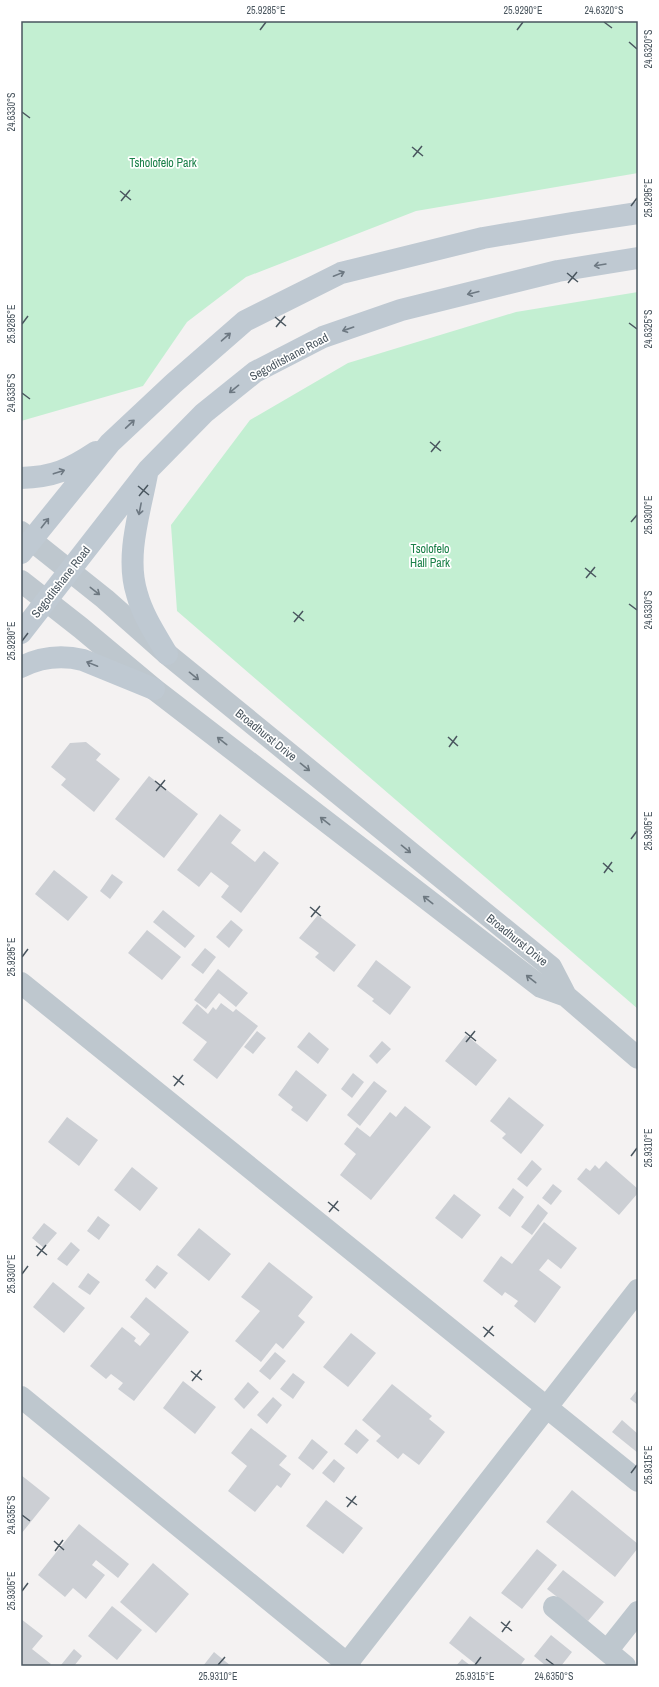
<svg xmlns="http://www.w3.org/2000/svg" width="659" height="1687" viewBox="0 0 659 1687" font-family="'Archivo Narrow',sans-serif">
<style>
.green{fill:#c3efd2}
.building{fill:#cccfd4}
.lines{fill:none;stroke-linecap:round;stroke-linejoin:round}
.minor{stroke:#bec7ce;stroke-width:22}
.tertiary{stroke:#bec7ce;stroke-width:22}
.secondary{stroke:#bfc9d2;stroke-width:22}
.oneway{stroke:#6d7882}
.oneway2{stroke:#6d7880}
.ticks{fill:none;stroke:#4a565f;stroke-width:1.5}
.labels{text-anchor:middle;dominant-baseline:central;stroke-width:3.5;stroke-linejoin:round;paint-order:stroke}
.park-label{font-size:12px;fill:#1b8049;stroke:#fff}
.street-label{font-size:12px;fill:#4a565f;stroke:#fff}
.neatline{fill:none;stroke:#4a565f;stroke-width:1.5}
.ticks-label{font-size:10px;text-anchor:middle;fill:#4a565f}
</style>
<rect width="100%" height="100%" fill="#f4f2f2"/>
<path class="green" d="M 21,21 L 638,21 L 638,173 L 416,211 L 246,277 L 187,322 L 143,386 L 21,421 Z
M 638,292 L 638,1009 L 177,611 L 171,525 L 250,420 L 348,363 L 516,312 Z"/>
<path class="building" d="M 86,742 L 101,754 L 96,760 L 120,779 L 94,812 L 61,785 L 66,779 L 51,767 L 70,743 Z
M 149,776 L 198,814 L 164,858 L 115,819 Z
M 220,814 L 241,830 L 231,843 L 255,862 L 264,851 L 279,863 L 241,913 L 221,897 L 229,886 L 211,872 L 199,887 L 177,870 Z
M 54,870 L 88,897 L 68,921 L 35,894 Z
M 112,874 L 123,882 L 110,899 L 100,891 Z
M 163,910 L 195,936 L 185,948 L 153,922 Z
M 318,915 L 356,945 L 334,972 L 315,957 L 319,953 L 299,938 Z
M 231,920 L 243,930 L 229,948 L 216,937 Z
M 147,930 L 181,957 L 162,980 L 128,953 Z
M 205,948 L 216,957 L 203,974 L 191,965 Z
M 376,960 L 411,987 L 390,1015 L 372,1001 L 374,999 L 357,986 Z
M 218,969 L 248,993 L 236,1007 L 219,993 L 206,1009 L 194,1000 Z
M 221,1003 L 233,1012 L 236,1009 L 258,1026 L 217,1079 L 193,1060 L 207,1042 L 182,1023 L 197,1004 L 208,1014 L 213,1007 L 216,1010 Z
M 257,1031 L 266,1038 L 253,1054 L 244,1047 Z
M 309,1032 L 329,1049 L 318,1064 L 297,1047 Z
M 466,1035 L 497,1060 L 476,1086 L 445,1061 Z
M 382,1041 L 391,1049 L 377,1064 L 369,1056 Z
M 296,1070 L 327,1095 L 307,1122 L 291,1110 L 293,1107 L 278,1095 Z
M 353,1073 L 364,1082 L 352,1098 L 341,1089 Z
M 374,1081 L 387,1091 L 360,1126 L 347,1115 Z
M 509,1097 L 544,1125 L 521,1154 L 502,1138 L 506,1134 L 490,1121 Z
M 405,1106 L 431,1127 L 371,1200 L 340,1175 L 356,1154 L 344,1144 L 357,1127 L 370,1137 L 390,1112 L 396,1117 Z
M 67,1117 L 98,1140 L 79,1166 L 48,1142 Z
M 532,1160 L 542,1169 L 527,1187 L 517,1179 Z
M 606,1161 L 638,1189 L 638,1193 L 619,1215 L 577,1179 L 586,1168 L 590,1171 L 595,1165 L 599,1169 Z
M 132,1167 L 158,1188 L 140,1211 L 114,1190 Z
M 553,1184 L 562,1191 L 551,1205 L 542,1198 Z
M 513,1188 L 524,1197 L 510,1217 L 498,1208 Z
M 454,1194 L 481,1215 L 462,1239 L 435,1218 Z
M 538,1204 L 548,1213 L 532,1235 L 521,1227 Z
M 98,1216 L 110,1225 L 99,1240 L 87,1231 Z
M 544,1222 L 577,1248 L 561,1269 L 548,1259 L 539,1270 L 561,1287 L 535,1323 L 514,1306 L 518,1301 L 505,1292 L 502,1296 L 483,1281 L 501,1256 L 512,1264 Z
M 44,1223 L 57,1233 L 44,1248 L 32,1238 Z
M 199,1228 L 231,1254 L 209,1281 L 177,1255 Z
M 71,1242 L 80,1250 L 67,1266 L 57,1259 Z
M 269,1262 L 313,1297 L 298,1316 L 305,1322 L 283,1349 L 276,1343 L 261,1362 L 235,1341 L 260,1311 L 241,1297 Z
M 157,1265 L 168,1273 L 155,1289 L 145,1280 Z
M 88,1273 L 100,1282 L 90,1295 L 78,1287 Z
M 53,1282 L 85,1308 L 64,1333 L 33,1307 Z
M 146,1297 L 189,1332 L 134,1401 L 118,1389 L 123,1383 L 111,1374 L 106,1379 L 90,1366 L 122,1327 L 136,1338 L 134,1341 L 140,1346 L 150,1334 L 130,1317 Z
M 351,1333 L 376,1353 L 348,1387 L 323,1367 Z
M 275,1352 L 286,1361 L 270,1380 L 259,1371 Z
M 293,1373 L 305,1382 L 293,1399 L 280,1389 Z
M 183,1381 L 216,1407 L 195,1434 L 163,1408 Z
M 248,1382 L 259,1392 L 244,1409 L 234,1399 Z
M 392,1384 L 432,1416 L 429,1419 L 445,1432 L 419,1465 L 403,1453 L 398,1459 L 376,1441 L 381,1436 L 362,1420 Z
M 638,1389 L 638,1405 L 630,1399 Z
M 273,1397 L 282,1405 L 267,1424 L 257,1415 Z
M 622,1420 L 638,1434 L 638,1453 L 612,1432 Z
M 251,1428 L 287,1456 L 279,1465 L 291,1474 L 281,1488 L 277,1485 L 255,1512 L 228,1491 L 247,1466 L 231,1453 Z
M 356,1429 L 369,1440 L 357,1454 L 344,1444 Z
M 312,1439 L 328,1452 L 313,1470 L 298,1458 Z
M 334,1459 L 345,1468 L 334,1483 L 322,1473 Z
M 21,1475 L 50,1498 L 21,1534 Z
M 572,1490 L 638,1544 L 638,1548 L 615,1577 L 546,1522 Z
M 326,1500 L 363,1528 L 343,1554 L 306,1526 Z
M 79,1524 L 129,1564 L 118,1578 L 96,1560 L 92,1565 L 105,1575 L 86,1599 L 73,1588 L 65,1597 L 38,1575 Z
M 537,1549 L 557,1565 L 522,1609 L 501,1593 Z
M 153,1563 L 189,1594 L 156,1633 L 120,1602 Z
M 563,1570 L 604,1602 L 588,1621 L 547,1589 Z
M 112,1606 L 142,1630 L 117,1660 L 88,1636 Z
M 470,1616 L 525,1659 L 520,1666 L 478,1666 L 449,1643 Z
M 21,1619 L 43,1636 L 32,1649 L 51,1664 L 49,1666 L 21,1666 Z
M 551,1635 L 572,1652 L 561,1666 L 546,1666 L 534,1656 Z
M 74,1649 L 82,1656 L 74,1666 L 63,1666 L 61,1665 Z
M 214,1652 L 231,1666 L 203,1666 Z
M 462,1659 L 471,1666 L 456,1666 Z"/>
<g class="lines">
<path class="minor" d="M 21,983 L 638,1481
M 21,1397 L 350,1666
M 554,1607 L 625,1666
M 607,1651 L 638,1612
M 345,1666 L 638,1290"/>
<path class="tertiary" d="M 21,532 L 105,599 L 167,654 L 551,967 L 566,996
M 21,581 L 81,628 L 154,689 L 541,987 L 566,996 L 638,1058"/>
<path class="secondary" d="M 147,474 C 140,512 125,556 137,594 C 143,616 156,635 167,654
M 21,478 C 53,477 69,470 96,452
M 21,553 L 110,443 L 174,383 L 245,321 L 341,273 L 483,238 L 572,223 L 638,213
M 21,633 L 148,470 L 204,413 L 255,372 L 323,337 L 401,310 L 558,271 L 638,258
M 21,667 C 41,657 62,655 83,660 L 154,689"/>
</g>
<defs><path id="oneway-shaft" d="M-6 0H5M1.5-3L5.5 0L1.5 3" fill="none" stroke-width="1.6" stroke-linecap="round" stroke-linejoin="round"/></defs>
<g class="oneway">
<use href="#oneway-shaft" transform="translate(600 265) rotate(171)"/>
<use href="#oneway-shaft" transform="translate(339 274) rotate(-22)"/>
<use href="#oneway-shaft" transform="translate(473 293) rotate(166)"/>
<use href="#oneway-shaft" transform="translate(348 329) rotate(161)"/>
<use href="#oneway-shaft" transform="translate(226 337) rotate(-41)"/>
<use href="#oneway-shaft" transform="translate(234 389) rotate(141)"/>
<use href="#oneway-shaft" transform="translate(130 424) rotate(-43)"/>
<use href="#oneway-shaft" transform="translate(59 472) rotate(-18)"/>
<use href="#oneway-shaft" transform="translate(140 509) rotate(101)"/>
<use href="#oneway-shaft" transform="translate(45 523) rotate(-52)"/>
<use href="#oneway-shaft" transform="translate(92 664) rotate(-158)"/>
</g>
<g class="oneway2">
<use href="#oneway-shaft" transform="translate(95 591) rotate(38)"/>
<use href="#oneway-shaft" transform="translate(194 676) rotate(39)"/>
<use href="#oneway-shaft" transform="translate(222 741) rotate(-142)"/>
<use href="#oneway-shaft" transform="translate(305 767) rotate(39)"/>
<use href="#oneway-shaft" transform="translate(325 821) rotate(-142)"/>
<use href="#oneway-shaft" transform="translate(406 849) rotate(39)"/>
<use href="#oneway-shaft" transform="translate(428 900) rotate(-142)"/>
<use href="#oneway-shaft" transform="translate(531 979) rotate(-142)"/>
</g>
<path class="ticks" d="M 604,22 L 612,28M 260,30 L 266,22M 517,30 L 523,22M 629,42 L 637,49M 22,112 L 30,118M 412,147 L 423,156M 413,157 L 422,146M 120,191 L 131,200M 121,201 L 130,190M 631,206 L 637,198M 567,273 L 578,282M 568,283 L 577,272M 275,317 L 286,326M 629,323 L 637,329M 22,324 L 28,316M 276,327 L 285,316M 22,393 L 30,399M 430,442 L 441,451M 431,452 L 440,441M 138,486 L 149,495M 139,496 L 148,485M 631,522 L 637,515M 585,568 L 596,577M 586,578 L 595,567M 629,604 L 637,610M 293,612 L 304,621M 294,622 L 303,611M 22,641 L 28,633M 448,737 L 458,746M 449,747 L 457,736M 155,781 L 166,790M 156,791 L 165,780M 631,839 L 637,831M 603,863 L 613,872M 604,873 L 612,862M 310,907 L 321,916M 311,917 L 320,906M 22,957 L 28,949M 465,1032 L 476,1041M 466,1042 L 475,1031M 173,1076 L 184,1085M 174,1086 L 183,1075M 631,1156 L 637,1148M 328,1202 L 339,1211M 329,1212 L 338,1201M 36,1246 L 47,1255M 37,1256 L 46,1245M 22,1274 L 28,1266M 483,1327 L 494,1336M 484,1337 L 493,1326M 191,1371 L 202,1380M 192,1381 L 201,1370M 631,1473 L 637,1465M 346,1497 L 357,1505M 347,1507 L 356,1496M 22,1515 L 30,1521M 54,1541 L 64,1550M 55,1551 L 63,1540M 22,1591 L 28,1583M 501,1622 L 512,1631M 502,1632 L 510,1621M 546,1659 L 554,1665M 218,1665 L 225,1657M 475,1665 L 481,1657"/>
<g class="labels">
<g class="park-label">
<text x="163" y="163">Tsholofelo Park</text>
<text x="430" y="549">Tsolofelo<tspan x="430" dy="14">Hall Park</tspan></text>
</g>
<g class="street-label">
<text transform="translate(289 357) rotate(-28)">Segoditshane Road</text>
<text transform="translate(61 582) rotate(-52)">Segoditshane Road</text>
<text transform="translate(266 735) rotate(39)">Broadhurst Drive</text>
<text transform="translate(517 940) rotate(39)">Broadhurst Drive</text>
</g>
</g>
<rect width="659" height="1687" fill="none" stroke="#ffffff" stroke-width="44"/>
<rect x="22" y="22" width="615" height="1643" class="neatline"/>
<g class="ticks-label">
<text x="266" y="14">25.9285°E</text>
<text x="523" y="14">25.9290°E</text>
<text x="604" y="14">24.6320°S</text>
<text transform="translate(648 49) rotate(-90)" y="4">24.6320°S</text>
<text transform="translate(11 112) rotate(-90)" y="4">24.6330°S</text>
<text transform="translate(648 198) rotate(-90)" y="4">25.9295°E</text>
<text transform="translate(11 324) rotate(-90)" y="4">25.9285°E</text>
<text transform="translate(648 329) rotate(-90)" y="4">24.6325°S</text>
<text transform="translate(11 393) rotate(-90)" y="4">24.6335°S</text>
<text transform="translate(648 515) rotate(-90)" y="4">25.9300°E</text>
<text transform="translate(648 610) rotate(-90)" y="4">24.6330°S</text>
<text transform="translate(11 641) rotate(-90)" y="4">25.9290°E</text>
<text transform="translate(648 831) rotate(-90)" y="4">25.9305°E</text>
<text transform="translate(11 957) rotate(-90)" y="4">25.9295°E</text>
<text transform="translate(648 1148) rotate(-90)" y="4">25.9310°E</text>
<text transform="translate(11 1274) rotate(-90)" y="4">25.9300°E</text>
<text transform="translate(648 1465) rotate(-90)" y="4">25.9315°E</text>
<text transform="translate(11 1515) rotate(-90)" y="4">24.6355°S</text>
<text transform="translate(11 1591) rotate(-90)" y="4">25.9305°E</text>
<text x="218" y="1680">25.9310°E</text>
<text x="475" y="1680">25.9315°E</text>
<text x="554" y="1680">24.6350°S</text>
</g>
</svg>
